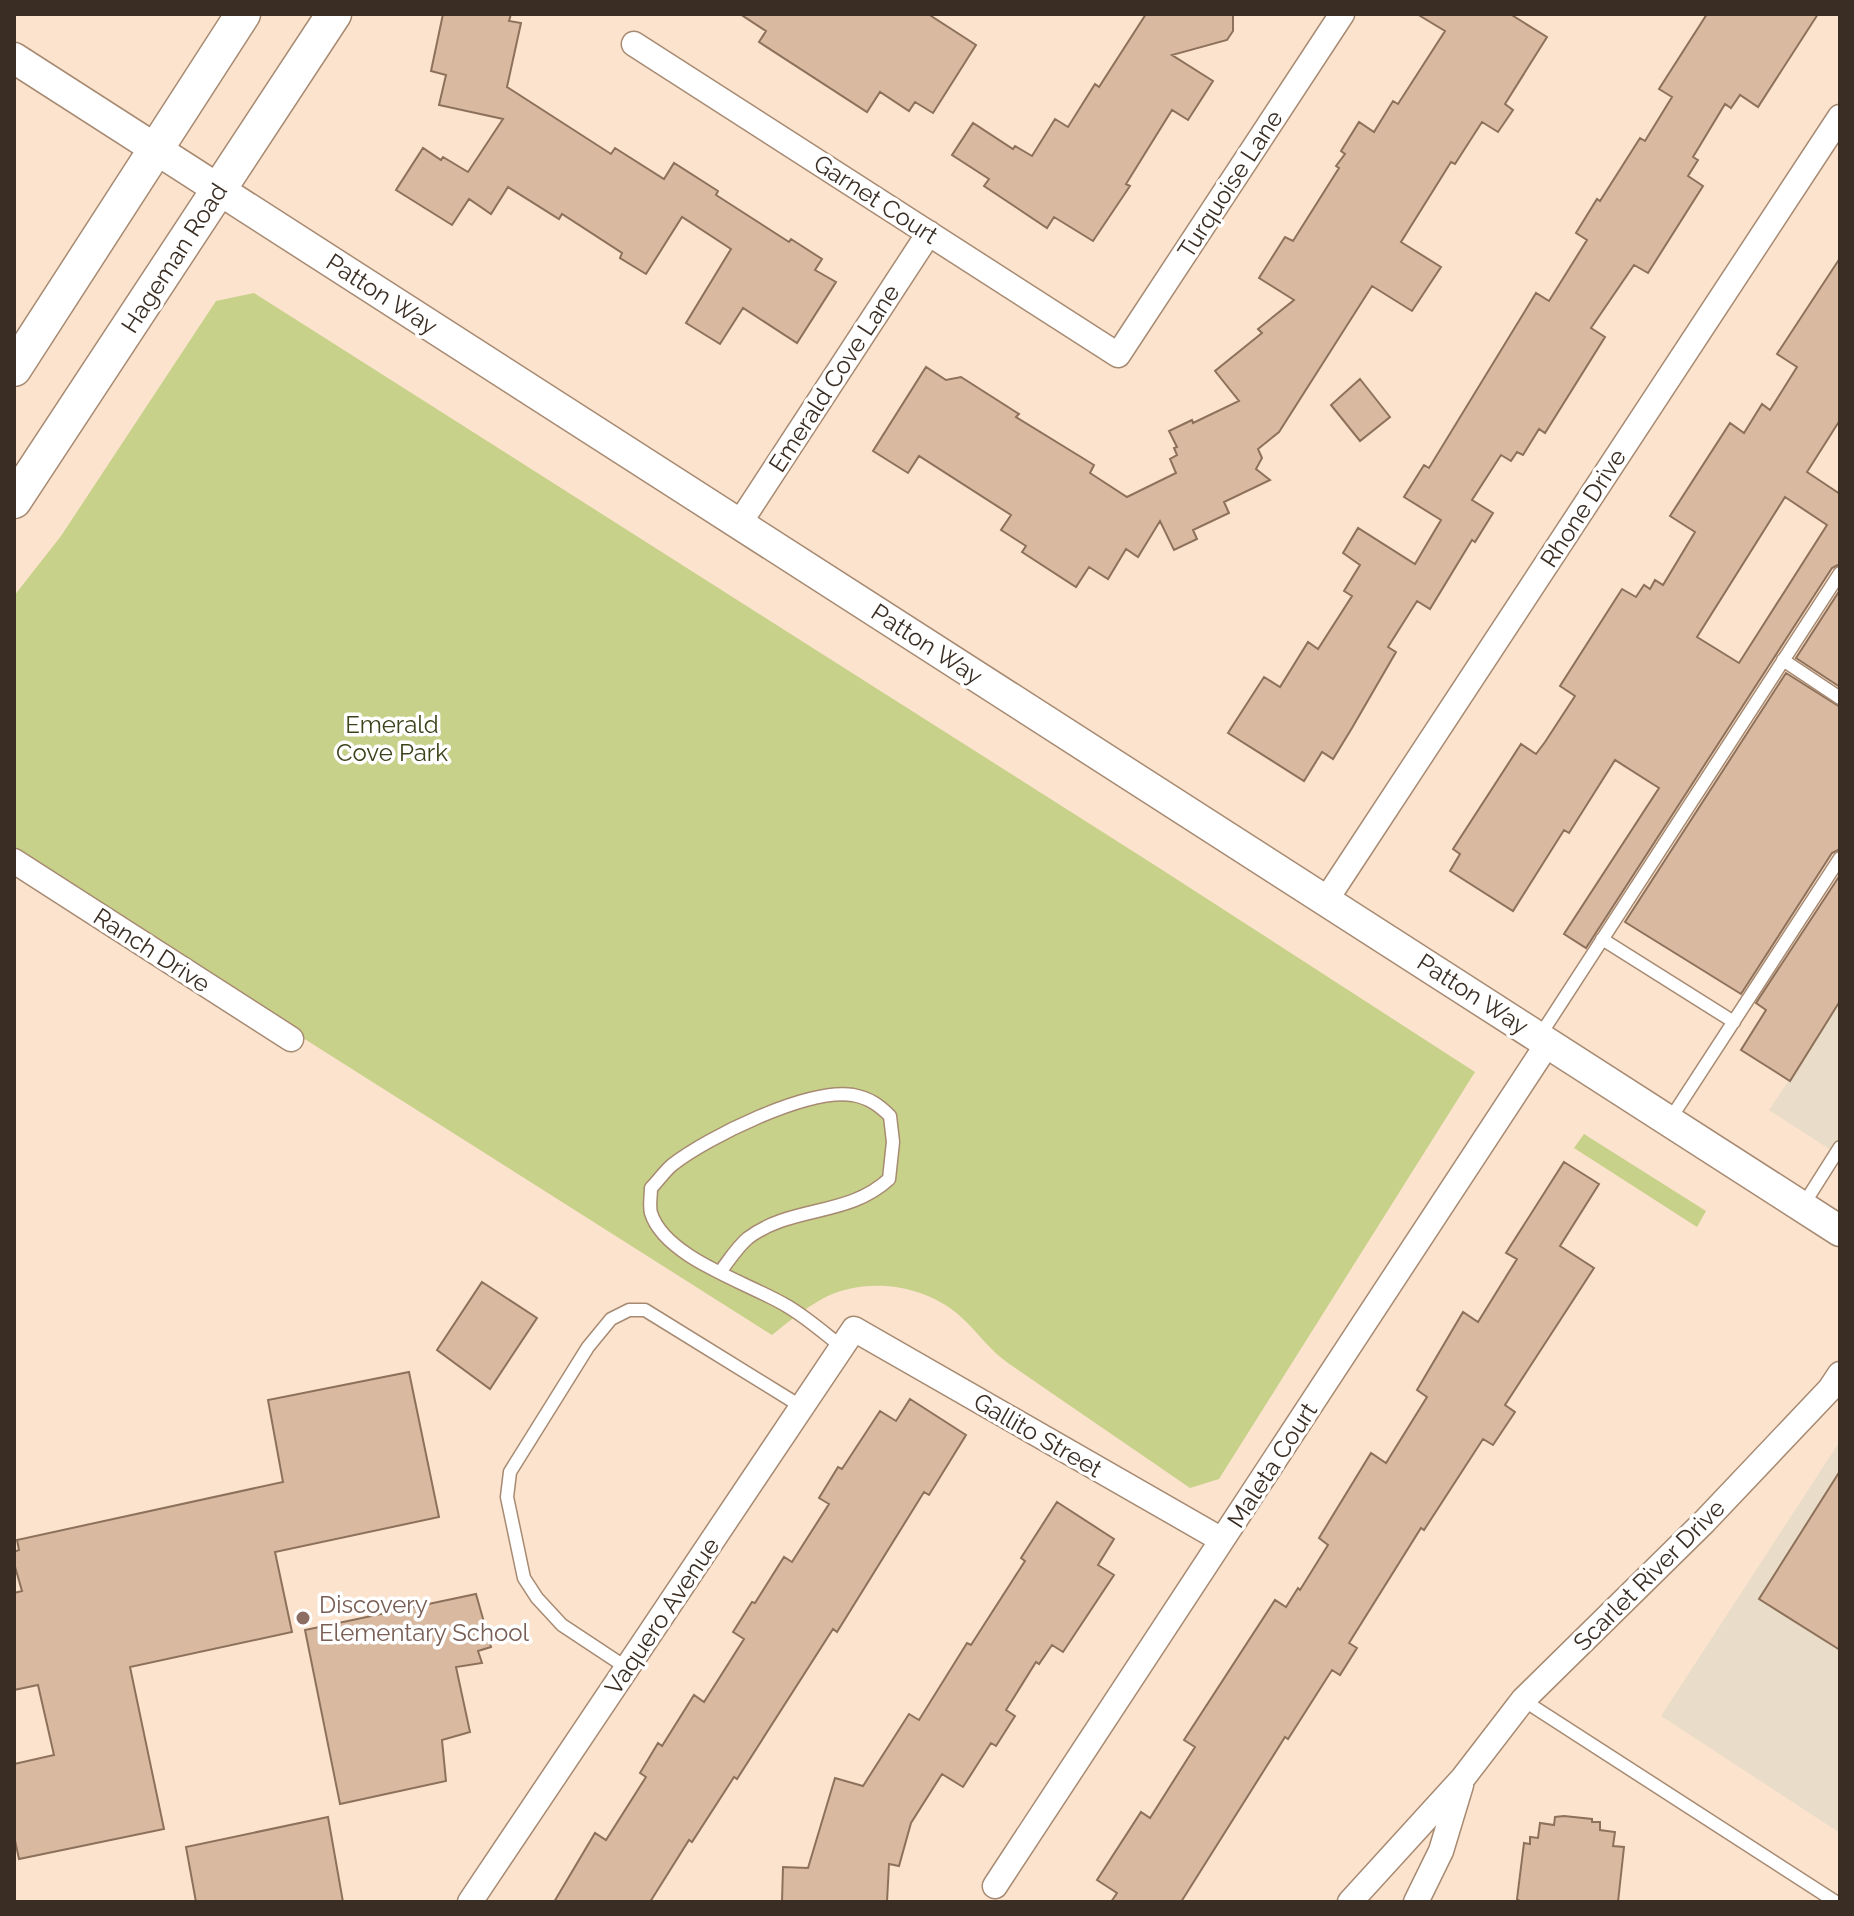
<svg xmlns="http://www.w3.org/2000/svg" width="1854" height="1916" viewBox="0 0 1854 1916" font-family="Raleway,sans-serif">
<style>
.industrial{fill:#e9ddc9}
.green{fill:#c7d189}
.building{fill:#d9baa1;stroke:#8e715a;stroke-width:2;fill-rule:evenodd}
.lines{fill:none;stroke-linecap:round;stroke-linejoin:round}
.service-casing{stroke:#a78a72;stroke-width:15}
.minor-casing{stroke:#a78a72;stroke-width:27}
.tertiary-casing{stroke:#a78a72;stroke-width:33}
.secondary-casing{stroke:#a78a72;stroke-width:37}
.service{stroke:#fff;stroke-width:12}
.minor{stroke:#fff;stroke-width:24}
.tertiary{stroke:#fff;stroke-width:30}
.secondary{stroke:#fff;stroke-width:34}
.education-dot{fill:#8d6e63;stroke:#fff;stroke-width:3}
.labels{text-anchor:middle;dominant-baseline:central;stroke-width:7;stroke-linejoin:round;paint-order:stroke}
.street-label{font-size:24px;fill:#3a2e24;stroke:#fff}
.park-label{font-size:24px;fill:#3e421b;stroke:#fff}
.education-label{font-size:24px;fill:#785e54;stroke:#fff;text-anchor:start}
</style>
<rect width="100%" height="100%" fill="#fce3ce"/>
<path class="industrial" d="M 1840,1003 L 1840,1156 L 1769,1110 Z
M 1840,1441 L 1840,1833 L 1661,1716 Z"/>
<path class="green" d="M 254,293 L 1153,864 L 1475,1072 L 1219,1479 L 1190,1488 C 1129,1446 1069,1405 1008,1363 C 989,1350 977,1331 960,1316 C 924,1284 865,1276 822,1299 C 804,1309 788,1322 772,1335 L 14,855 L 14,596 L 61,536 L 216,301 Z
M 1584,1134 L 1706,1211 L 1697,1227 L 1574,1148 Z"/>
<path class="building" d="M 443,14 L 511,14 L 509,21 L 521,23 L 507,87 L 611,154 L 615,148 L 664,179 L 674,163 L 718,191 L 716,195 L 789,242 L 791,239 L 822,259 L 815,270 L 836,282 L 797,343 L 743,308 L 720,344 L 686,323 L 731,249 L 682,217 L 646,274 L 620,258 L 622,253 L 562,214 L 559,219 L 508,187 L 491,214 L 469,199 L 452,225 L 396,190 L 423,148 L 441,160 L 443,157 L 468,172 L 503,119 L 439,105 L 446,75 L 431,71 Z
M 740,14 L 928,14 L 976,45 L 933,113 L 915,102 L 909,111 L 880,92 L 867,112 L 759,42 L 766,31 Z
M 1146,14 L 1233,14 L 1233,31 L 1227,40 L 1172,55 L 1213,81 L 1188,120 L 1172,110 L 1126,184 L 1130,186 L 1093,241 L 1054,217 L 1047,228 L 984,186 L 989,179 L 952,155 L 973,123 L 1013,149 L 1015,146 L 1032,156 L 1055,119 L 1068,127 L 1095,84 L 1099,87 Z
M 1417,14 L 1510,14 L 1547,37 L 1505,104 L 1513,110 L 1498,132 L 1482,122 L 1455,164 L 1451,162 L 1401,242 L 1441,267 L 1412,311 L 1372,286 L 1279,432 L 1258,449 L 1262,458 L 1256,469 L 1270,480 L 1224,502 L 1229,513 L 1193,530 L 1197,539 L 1174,550 L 1160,521 L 1138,557 L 1126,549 L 1108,579 L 1089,567 L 1076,587 L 1022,552 L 1026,546 L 1001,530 L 1011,515 L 919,456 L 908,473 L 873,451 L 926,367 L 946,380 L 961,377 L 1019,414 L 1016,417 L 1094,465 L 1090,473 L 1127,497 L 1176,473 L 1170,459 L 1177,455 L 1174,448 L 1177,447 L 1169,431 L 1192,420 L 1193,423 L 1239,401 L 1215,371 L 1262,333 L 1258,329 L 1294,300 L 1259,278 L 1285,237 L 1293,241 L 1339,168 L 1336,166 L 1345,154 L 1341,151 L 1359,122 L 1374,132 L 1393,101 L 1398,104 L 1445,31 Z
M 1707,14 L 1818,14 L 1758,107 L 1740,95 L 1731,108 L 1725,104 L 1693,157 L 1698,160 L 1688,176 L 1703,186 L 1648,273 L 1634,265 L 1591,328 L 1605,337 L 1545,433 L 1539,429 L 1523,455 L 1517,452 L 1511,461 L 1501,455 L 1472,500 L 1493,513 L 1475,542 L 1472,540 L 1430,609 L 1417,601 L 1388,647 L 1396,652 L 1352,728 L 1333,759 L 1322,752 L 1304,781 L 1228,733 L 1264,677 L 1280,687 L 1308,642 L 1318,649 L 1352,596 L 1344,591 L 1360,565 L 1343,553 L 1358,528 L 1415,564 L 1441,520 L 1404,497 L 1424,465 L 1429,468 L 1536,293 L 1549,301 L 1587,240 L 1576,233 L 1597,199 L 1600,201 L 1640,138 L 1645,141 L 1672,97 L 1659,89 Z
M 1840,258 L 1840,420 L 1807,472 L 1840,494 L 1840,564 L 1832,568 L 1586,948 L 1564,934 L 1659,788 L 1615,760 L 1569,833 L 1564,830 L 1513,911 L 1450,871 L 1460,854 L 1453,849 L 1521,744 L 1536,754 L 1545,742 L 1575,696 L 1560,686 L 1622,589 L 1636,597 L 1644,585 L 1650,589 L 1655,580 L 1663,585 L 1695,532 L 1670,516 L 1730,423 L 1744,433 L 1762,404 L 1770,410 L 1797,367 L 1777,354 ZM 1785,497 L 1827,525 L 1739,663 L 1697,637 Z
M 1360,379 L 1390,417 L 1360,441 L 1331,405 Z
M 1840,590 L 1840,687 L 1796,658 Z
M 1786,673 L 1840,707 L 1840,849 L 1832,853 L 1741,994 L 1625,922 Z
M 1840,875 L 1840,1001 L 1790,1081 L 1741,1050 L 1766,1010 L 1756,1003 Z
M 1564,1162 L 1599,1184 L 1560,1246 L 1594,1268 L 1505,1405 L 1515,1412 L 1493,1445 L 1483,1439 L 1424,1530 L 1421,1528 L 1349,1643 L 1357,1648 L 1340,1675 L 1332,1670 L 1288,1739 L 1285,1737 L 1181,1902 L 1111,1902 L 1117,1893 L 1097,1880 L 1141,1812 L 1150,1818 L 1195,1747 L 1184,1740 L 1275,1600 L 1286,1607 L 1298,1588 L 1300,1590 L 1328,1545 L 1319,1538 L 1371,1453 L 1386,1463 L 1427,1397 L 1417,1390 L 1463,1312 L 1478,1322 L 1517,1259 L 1506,1253 Z
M 482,1282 L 537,1318 L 490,1389 L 437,1350 Z
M 409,1372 L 439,1517 L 275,1552 L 292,1632 L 130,1667 L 164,1829 L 19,1859 L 14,1836 L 14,1764 L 54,1755 L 38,1685 L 14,1690 L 14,1593 L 22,1591 L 14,1563 L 14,1552 L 19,1550 L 17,1540 L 283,1482 L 268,1400 Z
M 910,1399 L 966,1435 L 929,1495 L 924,1492 L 837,1632 L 833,1629 L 737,1779 L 734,1777 L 692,1842 L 689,1840 L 650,1902 L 554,1902 L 595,1833 L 606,1840 L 646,1777 L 640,1773 L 658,1743 L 662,1746 L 694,1695 L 704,1702 L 744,1639 L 733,1632 L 752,1602 L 755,1603 L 784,1557 L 792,1562 L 829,1504 L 819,1498 L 838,1467 L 842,1469 L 880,1411 L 896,1421 Z
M 1840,1471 L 1840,1650 L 1759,1599 Z
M 1057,1502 L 1114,1539 L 1098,1565 L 1114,1575 L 1063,1652 L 1052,1645 L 1039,1664 L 1036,1662 L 1006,1710 L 1015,1716 L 996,1746 L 991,1743 L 963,1787 L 942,1774 L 911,1823 L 899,1866 L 889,1864 L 887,1902 L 782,1902 L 783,1867 L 808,1868 L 835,1778 L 863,1786 L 909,1714 L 919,1720 L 967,1643 L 971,1645 L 1025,1561 L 1021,1558 Z
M 476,1594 L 491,1647 L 478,1651 L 482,1663 L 456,1667 L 470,1732 L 442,1740 L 446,1781 L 340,1804 L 305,1630 Z
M 1564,1816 L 1592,1819 L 1592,1822 L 1600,1822 L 1600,1830 L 1615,1832 L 1613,1846 L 1624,1847 L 1618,1902 L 1521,1902 L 1517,1899 L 1524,1843 L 1530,1844 L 1530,1837 L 1538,1838 L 1540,1823 L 1554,1825 L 1555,1817 Z
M 328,1817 L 343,1902 L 196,1902 L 186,1847 Z"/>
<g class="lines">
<g class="service-casing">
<path id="service" d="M 1783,660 L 1840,698
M 1602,939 L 1734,1022
M 1539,1037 L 1840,573
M 1669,1121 L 1840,858
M 1802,1207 L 1840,1147
M 720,1272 C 728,1262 737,1247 748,1238 C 792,1205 848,1217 889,1179 L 893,1142 L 890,1116 C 879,1105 869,1098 853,1095 C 807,1088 708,1137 672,1165 C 664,1172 658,1181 651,1188 C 651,1196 649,1206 651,1213 C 665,1258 749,1283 787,1306 C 806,1317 824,1333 842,1347
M 627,1668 L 562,1625 L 537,1598 L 524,1578 L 507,1497 L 510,1472 L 588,1347 L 611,1319 L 629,1310 L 645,1310 L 802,1407
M 1523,1700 L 1836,1902"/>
</g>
<g class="minor-casing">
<path id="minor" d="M 634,44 L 1118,355 L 1342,14
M 739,524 L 929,233
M 14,861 L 291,1039
M 1326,900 L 1840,117
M 995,1886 L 1548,1043
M 470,1902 L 854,1329 L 1222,1540
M 1350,1902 L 1463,1778 L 1523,1700 L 1704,1522 L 1830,1389 L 1840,1374
M 1416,1902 L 1441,1851 L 1461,1785"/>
</g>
<g class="tertiary-casing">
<path id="tertiary" d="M 14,58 L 1840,1231"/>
</g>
<g class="secondary-casing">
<path id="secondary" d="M 14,369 L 243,14
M 14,501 L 334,14"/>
</g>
<use href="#service" class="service"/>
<use href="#minor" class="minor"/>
<use href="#tertiary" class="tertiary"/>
<use href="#secondary" class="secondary"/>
</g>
<circle class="education-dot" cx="303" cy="1618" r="8"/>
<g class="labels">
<g class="street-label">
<text transform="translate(1230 184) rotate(-57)">Turquoise Lane</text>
<text transform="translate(876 199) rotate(33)">Garnet Court</text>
<text transform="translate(174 258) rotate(-57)">Hageman Road</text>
<text transform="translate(382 294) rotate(33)">Patton Way</text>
<text transform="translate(834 378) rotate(-57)">Emerald Cove Lane</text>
<text transform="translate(1583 508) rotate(-57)">Rhone Drive</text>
<text transform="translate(927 644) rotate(33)">Patton Way</text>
<text transform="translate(152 950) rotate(33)">Ranch Drive</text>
<text transform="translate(1473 994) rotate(33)">Patton Way</text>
<text transform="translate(1038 1435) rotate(30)">Gallito Street</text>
<text transform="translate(1272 1465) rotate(-57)">Maleta Court</text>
<text transform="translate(1649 1575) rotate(-45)">Scarlet River Drive</text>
<text transform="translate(662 1616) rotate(-56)">Vaquero Avenue</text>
</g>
<g class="park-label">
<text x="392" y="724">Emerald<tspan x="392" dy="28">Cove Park</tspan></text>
</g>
<g class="education-label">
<text x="319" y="1604">Discovery<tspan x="319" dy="28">Elementary School</tspan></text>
</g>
</g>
<rect width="1854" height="1916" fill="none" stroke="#3a2e24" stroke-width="32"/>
</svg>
